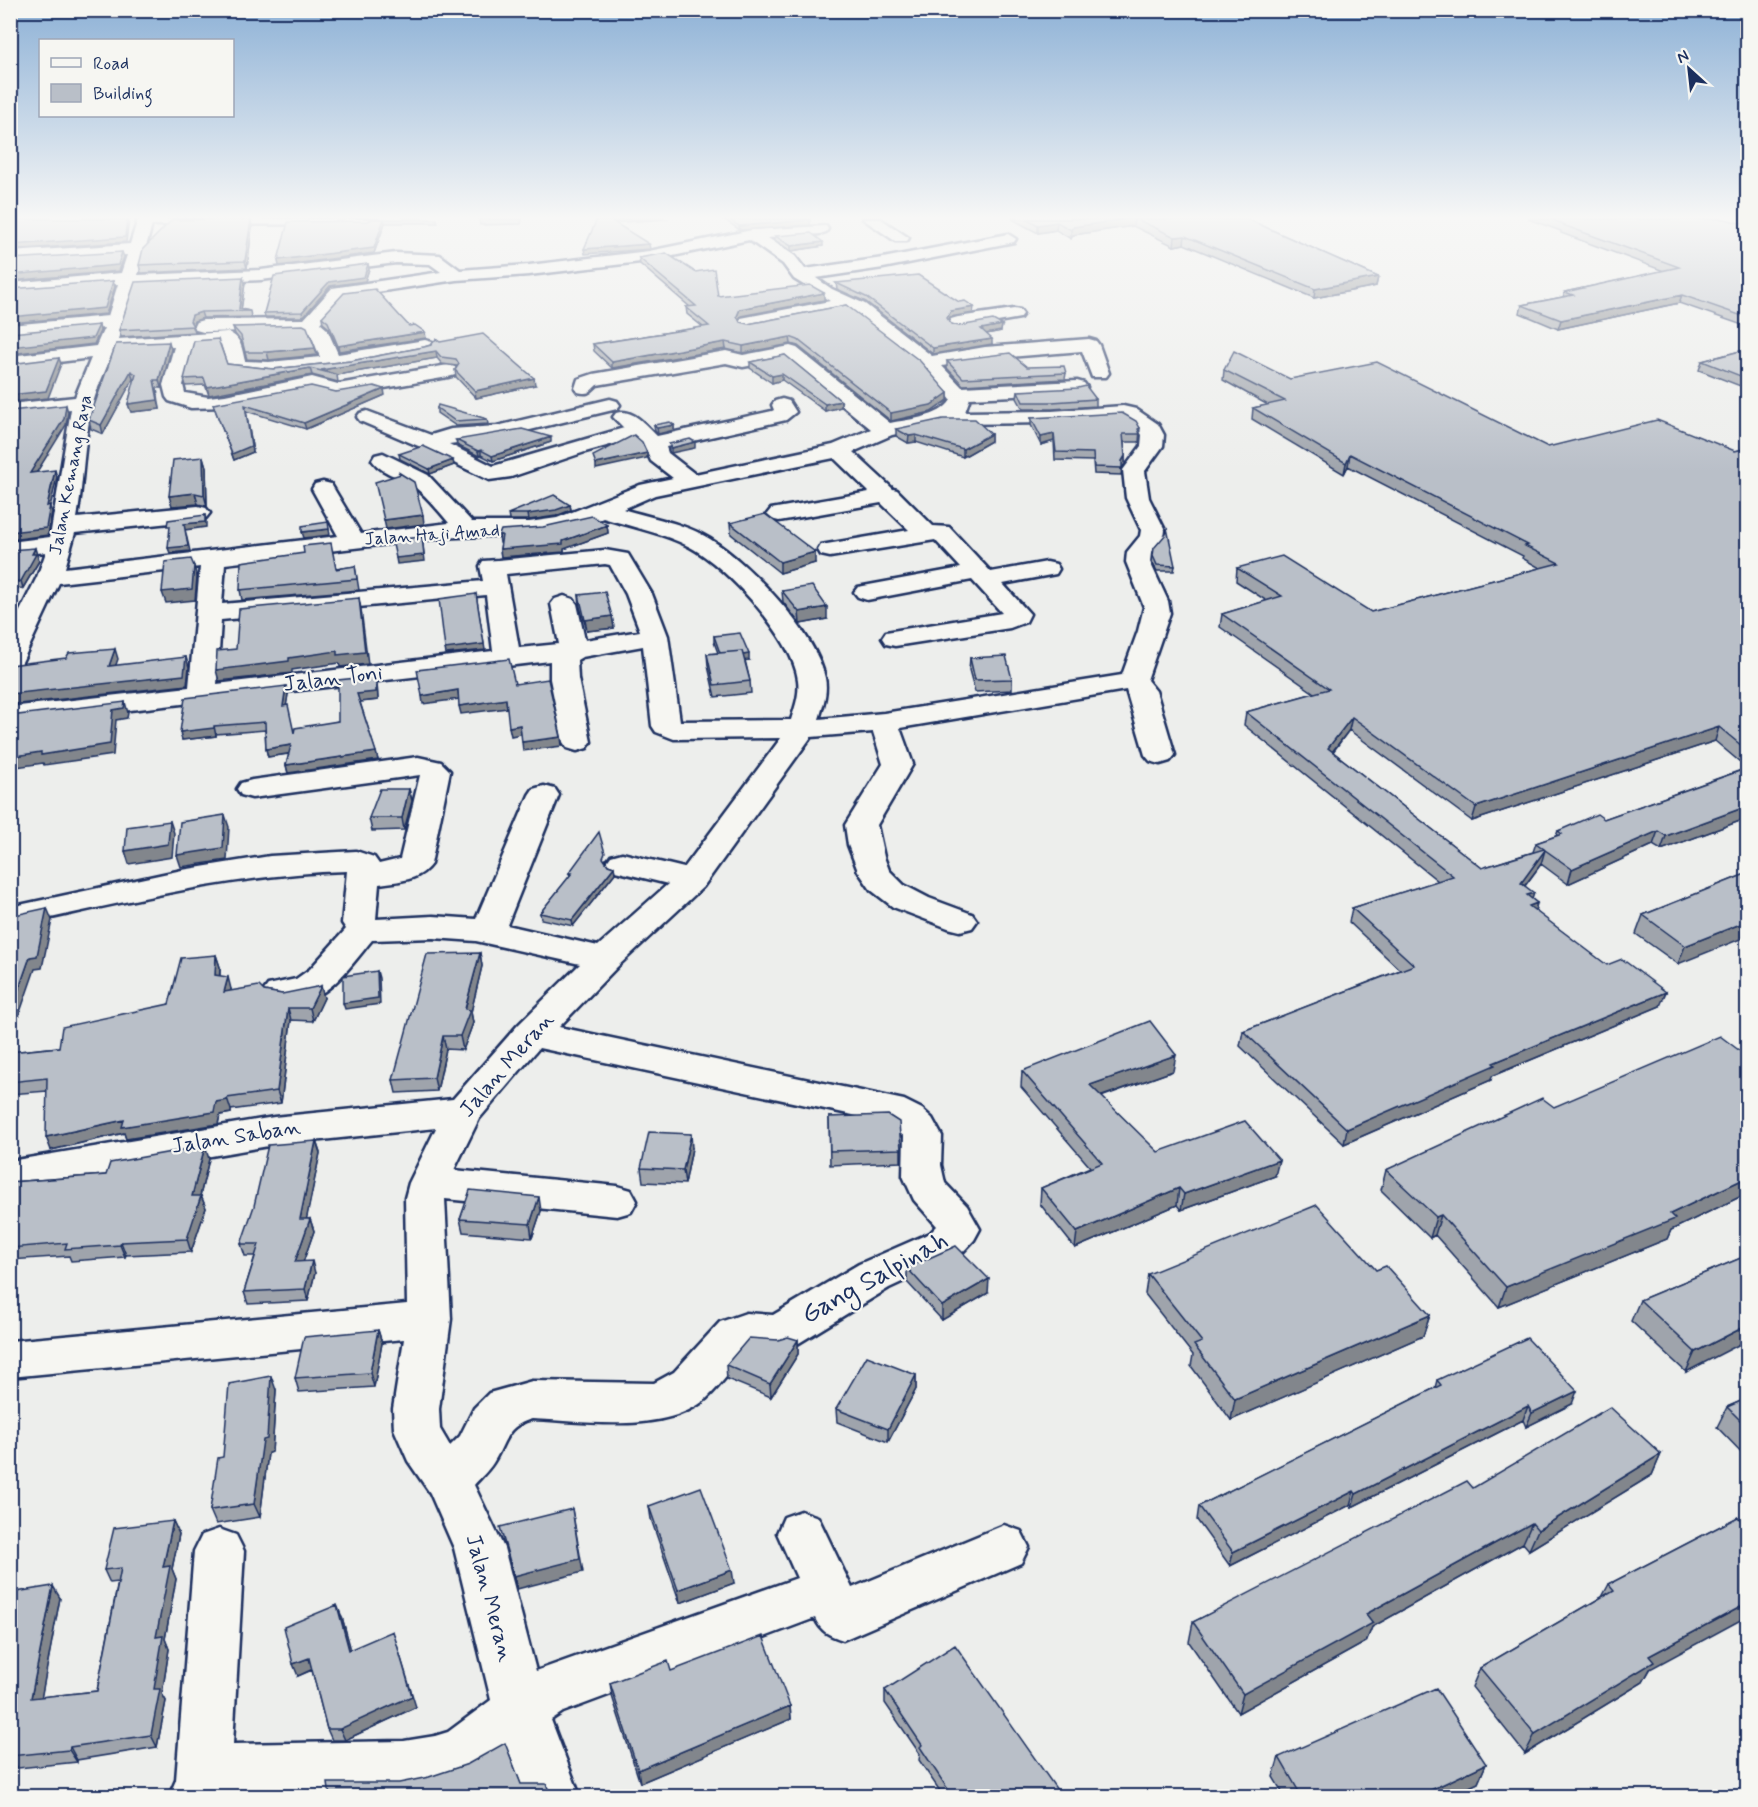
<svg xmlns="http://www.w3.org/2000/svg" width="1758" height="1807" viewBox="0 0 1758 1807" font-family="Mynerve,sans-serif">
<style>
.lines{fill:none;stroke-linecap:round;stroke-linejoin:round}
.minor-casing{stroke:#1b2f5e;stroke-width:5}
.minor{fill:#f6f6f2;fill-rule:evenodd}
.wall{fill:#9fa4ac;stroke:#1b2f5e;stroke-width:1.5;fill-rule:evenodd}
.shaded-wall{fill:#82868c;stroke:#1b2f5e;stroke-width:1.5}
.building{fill:#b9bfc8;stroke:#1b2f5e;stroke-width:1.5}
.labels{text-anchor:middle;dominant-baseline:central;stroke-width:4.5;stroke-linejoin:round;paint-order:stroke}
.far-street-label{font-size:18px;fill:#1b2f5e;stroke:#f6f6f2}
.street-label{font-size:22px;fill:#1b2f5e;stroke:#f6f6f2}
.near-street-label{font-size:27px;fill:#1b2f5e;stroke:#f6f6f2}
</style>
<rect width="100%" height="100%" fill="#edeeec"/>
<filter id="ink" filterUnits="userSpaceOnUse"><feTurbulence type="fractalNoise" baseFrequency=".0167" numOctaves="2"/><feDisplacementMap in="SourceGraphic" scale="12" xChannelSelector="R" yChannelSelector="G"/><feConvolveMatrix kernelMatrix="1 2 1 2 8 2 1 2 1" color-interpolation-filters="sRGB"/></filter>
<g filter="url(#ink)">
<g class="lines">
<g class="minor-casing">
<path id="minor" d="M 138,219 L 377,219 L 369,224 L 152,225 L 138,275 L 261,270 L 396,253 L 440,255 L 460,270 L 529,265 L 649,251 L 752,230 L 826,226 L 828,229 L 826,232 L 820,234 L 768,238 L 795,256 L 805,269 L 883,258 L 1008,234 L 1016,239 L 1014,242 L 883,268 L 816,278 L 832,289 L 865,304 L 932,356 L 985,347 L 1089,339 L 1096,341 L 1099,345 L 1109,373 L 1106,377 L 1092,377 L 1082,351 L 985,359 L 942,366 L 962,387 L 1077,381 L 1084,383 L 1087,387 L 1084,391 L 1077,393 L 970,398 L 965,412 L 1052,411 L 1123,406 L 1136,409 L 1158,424 L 1164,435 L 1163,446 L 1145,471 L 1149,498 L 1165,530 L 1164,538 L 1151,553 L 1150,562 L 1168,601 L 1170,613 L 1147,680 L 1156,691 L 1175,755 L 1170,761 L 1160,764 L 1150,761 L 1145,755 L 1126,690 L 900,728 L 913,764 L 877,825 L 884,857 L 889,870 L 904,885 L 929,898 L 972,914 L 977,921 L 972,928 L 960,931 L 948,928 L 893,907 L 871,890 L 858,871 L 848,845 L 845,825 L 883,764 L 873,732 L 811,737 L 703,887 L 617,967 L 559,1027 L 904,1100 L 922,1109 L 932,1118 L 942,1136 L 941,1165 L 945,1183 L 967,1206 L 980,1229 L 974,1240 L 960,1255 L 889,1288 L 794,1346 L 779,1351 L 749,1349 C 735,1365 722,1384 707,1398 C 665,1435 584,1421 532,1419 C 505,1426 506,1443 493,1463 C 488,1471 480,1478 474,1485 L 504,1548 L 536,1671 L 797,1578 L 777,1533 L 784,1517 L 801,1511 L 818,1517 L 852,1588 L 1004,1525 L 1021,1531 L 1029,1547 L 1021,1563 L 843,1640 C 829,1635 821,1632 815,1618 L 563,1712 L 551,1720 L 580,1796 L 526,1796 L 510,1754 C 472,1779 448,1788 404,1795 L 169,1796 L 176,1780 L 194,1551 L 202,1535 L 219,1529 L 236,1535 L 244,1551 L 233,1744 L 404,1741 L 435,1736 L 448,1732 L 491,1700 L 454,1548 L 430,1493 L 408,1461 L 394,1429 L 393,1409 L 404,1339 L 10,1377 L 10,1341 L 407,1304 L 405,1198 L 409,1183 L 436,1128 L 274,1145 L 10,1191 L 10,1161 L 274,1117 L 453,1099 L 518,1025 L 580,964 L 476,941 L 433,938 L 372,940 C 344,974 318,1015 268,1001 L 262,993 L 268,985 L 296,979 L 310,969 L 346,929 L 342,923 L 347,871 C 233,874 122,903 10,927 L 10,907 L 182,870 L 270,856 L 356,851 L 374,857 L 379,864 L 400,859 L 420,775 L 252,798 L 241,795 L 237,789 L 241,783 L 252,780 L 418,757 L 441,762 L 450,771 L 431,864 C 419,881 399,881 379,884 L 376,919 L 433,916 L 476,919 L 529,795 L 533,789 L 544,786 L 555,789 L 559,795 L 507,925 L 598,946 L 668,884 L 611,870 L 606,863 L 611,856 L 622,853 L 684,868 L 781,738 L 674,739 L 656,732 L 652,726 L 643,646 L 582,657 L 577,660 L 578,679 L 591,742 L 587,748 L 577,751 L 567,748 L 563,742 L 550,679 L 550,661 L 10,724 L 10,707 L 189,687 L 200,567 L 59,583 L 23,660 L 20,666 L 10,668 L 10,631 L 37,577 L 46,552 L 10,556 L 10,542 L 50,537 L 71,409 L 10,416 L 10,404 L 75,397 L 91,358 L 10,368 L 10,356 L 96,346 L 104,328 L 10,337 L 10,325 L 108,316 L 118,284 L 10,293 L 10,283 L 121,273 L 127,255 L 10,262 L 10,252 L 130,244 ZM 749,240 L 783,264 L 794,279 L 830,301 L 741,318 L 739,322 L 741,326 L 748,328 L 847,309 L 921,366 L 948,396 L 951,400 C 940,418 909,419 890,423 L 797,348 L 790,346 L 743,355 L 726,351 L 593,374 L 578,379 L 575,388 L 578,392 C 590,395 590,391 597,385 L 726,363 L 743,367 L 786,359 L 871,429 L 833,445 L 695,474 L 668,453 L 666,447 L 786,420 L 796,412 L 789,401 L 782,399 L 775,401 L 772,405 L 774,410 L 772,411 L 657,436 C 645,425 633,408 616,413 L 613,417 L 624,428 L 493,466 L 449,444 L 497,438 L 617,409 L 620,405 L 617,401 L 610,399 L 497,426 L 451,429 L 431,435 L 367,411 L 360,413 L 357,417 L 360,421 L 423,448 L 489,480 L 511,477 L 585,452 L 635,438 L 644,446 L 651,461 L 673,478 L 640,485 L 557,518 L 529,522 L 472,522 L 428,475 L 383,453 L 375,455 L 372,460 C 383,475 398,475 412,485 C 426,495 438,510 449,523 L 361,534 L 331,484 L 323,482 L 315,484 L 312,489 L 338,536 L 65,568 L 75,533 L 198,520 L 206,518 L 210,513 L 206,508 L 198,506 L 77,518 C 84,480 83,440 93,403 C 98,385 107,367 114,350 L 174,347 L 163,385 L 166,397 L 169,401 L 191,408 L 225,407 L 312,389 L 338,396 L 448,377 L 455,375 L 458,371 L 455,367 L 448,365 L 338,384 L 312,377 L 225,395 L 208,397 L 185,393 L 183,385 L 194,346 L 221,344 L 229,369 C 284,383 368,362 425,352 L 432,350 L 435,346 L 432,342 L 425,340 L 338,354 L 327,329 L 320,323 L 344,297 L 456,280 L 529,275 L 649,261 ZM 396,263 L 430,264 L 441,272 L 332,288 L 304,319 L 203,320 L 196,322 L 194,326 L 196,330 L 203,332 L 305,330 L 310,332 L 320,357 L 269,362 L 245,361 C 242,349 241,336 227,332 L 118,339 L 135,286 L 261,280 ZM 1122,418 L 1137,427 L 1142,435 L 1141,446 L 1123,470 L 1126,498 L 1141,530 L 1140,536 L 1127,552 L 1126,562 L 1144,607 L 1138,631 L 1122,675 L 884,713 L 819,719 C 823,706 828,692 825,678 C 816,633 749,563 710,539 C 685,523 651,518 623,509 L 655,495 L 834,458 L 869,492 L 771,509 L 767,514 L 771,519 L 779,521 L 881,503 L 909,530 L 821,545 L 818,550 L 821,555 L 830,557 L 935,540 L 961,568 L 858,587 L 854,592 L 858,597 L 867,600 L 972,580 L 1002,613 L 886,632 L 882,638 L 886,644 L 895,646 L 1010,628 L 1026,622 L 1030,614 L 1003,584 L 1056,574 L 1059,569 L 1056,564 L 1047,562 L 991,572 L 949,527 L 933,526 L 897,490 L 893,489 L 853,452 L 892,435 L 943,424 L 1052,423 ZM 603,518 C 632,527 663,533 690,547 C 727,567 793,638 798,680 C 800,694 795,707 791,720 L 680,721 L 668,636 L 652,594 L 628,554 L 605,550 L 498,560 L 483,561 L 480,566 L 483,581 L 222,604 L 225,564 C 298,555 371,545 444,538 C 499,533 551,541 603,518 ZM 605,564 L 610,565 L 626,594 L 640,631 L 585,640 L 577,604 L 573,599 L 564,596 L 555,599 L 551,604 L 559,644 L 519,648 L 506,574 ZM 486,595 L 493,651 L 217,684 L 221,620 ZM 539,1048 L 881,1121 L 904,1136 L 903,1176 L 914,1200 L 937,1226 L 930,1233 L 859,1264 L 773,1315 L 746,1313 L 720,1322 L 674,1372 L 654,1383 L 532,1381 L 489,1393 L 474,1408 L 460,1436 L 450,1446 L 440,1429 L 439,1409 L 451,1319 L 445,1199 L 617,1216 L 631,1212 L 637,1201 L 631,1190 L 617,1186 L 454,1170 L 479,1119 Z
M 863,219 L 881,219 L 909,238 L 907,241 L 895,241 Z
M 1014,309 L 1020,310 L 1023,314 L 1020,318 L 958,329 L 951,327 L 949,323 L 951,319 L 958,317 Z"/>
</g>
<use href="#minor" class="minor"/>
</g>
<path class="wall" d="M 372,219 L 437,219 L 438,223 L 385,223 L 374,253 L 279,266 L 278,260 L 368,221 Z
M 479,219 L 522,219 L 521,224 L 480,225 Z
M 723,219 L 809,219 L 810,225 L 740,230 Z
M 1012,219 L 1247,219 L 1378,277 L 1376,286 L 1314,298 L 1184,244 L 1174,246 L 1133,226 L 1073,235 L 1071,239 L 1056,230 L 1038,233 Z
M 1528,219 L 1725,219 L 1739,223 L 1748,222 L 1748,327 L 1679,303 L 1558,329 L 1520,313 L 1522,305 L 1563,297 L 1565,292 L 1664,271 L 1561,233 L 1561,231 Z
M 252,227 L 247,268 L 141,273 L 139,265 Z
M 775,236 L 823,246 L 791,251 L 775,240 Z
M 639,258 L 718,296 L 824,300 L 741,316 L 739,320 L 740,322 L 748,324 L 846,305 L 948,393 L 948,400 L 931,412 L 891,421 L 798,346 L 791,344 L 743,353 L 726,349 L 612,368 L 594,351 L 593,344 L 703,327 L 687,314 L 686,307 L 690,307 L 640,264 Z
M 368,264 L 369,269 L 365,281 L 330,286 L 303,317 L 265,317 L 264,313 Z
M 245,283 L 241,309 L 250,311 L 251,317 L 203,318 L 194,321 L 193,325 L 195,332 L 121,337 L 119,330 Z
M 836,283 L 973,313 L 950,317 L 949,321 L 951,324 L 959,326 L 1002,325 L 1001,331 L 986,334 L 992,344 L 933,354 L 866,302 L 837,289 Z
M 322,317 L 409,326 L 426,338 L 339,351 L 329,328 L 323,323 Z
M 233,327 L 317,355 L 269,360 L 247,359 L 242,343 L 235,334 Z
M 440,342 L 535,385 L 476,398 L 456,377 L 455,370 L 457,366 L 442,364 L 437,358 L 337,375 L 338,382 L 312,375 L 209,395 L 205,385 L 186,386 L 184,379 L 227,364 L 273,369 L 351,361 L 424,347 Z
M 116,344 L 171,349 L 161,388 L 157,388 L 160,409 L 131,412 L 128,404 L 135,380 L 133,379 L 103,434 L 91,429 L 89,420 Z
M 1748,349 L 1748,389 L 1699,370 L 1702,361 Z
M 785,355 L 841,401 L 841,407 L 825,411 L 782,380 L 772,383 L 750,368 L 750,362 Z
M 947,361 L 1066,373 L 1065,379 L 963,385 L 947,368 Z
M 1224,370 L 1290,379 L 1548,447 L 1735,451 L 1748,448 L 1748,818 L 1661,850 L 1653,845 L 1568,884 L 1541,864 L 1525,886 L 1532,899 L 1537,903 L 1535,911 L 1660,1006 L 1492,1076 L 1491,1080 L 1344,1144 L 1240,1046 L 1243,1031 L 1400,970 L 1349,922 L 1352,908 L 1438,881 L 1244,725 L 1246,712 L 1314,693 L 1220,627 L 1222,614 L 1267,601 L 1236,581 L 1237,568 L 1371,612 L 1540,568 L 1522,558 L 1523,556 L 1348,466 L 1344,474 L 1252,419 L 1253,408 L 1268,405 L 1223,380 ZM 1349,730 L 1472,821 L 1715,741 L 1747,768 L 1604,819 L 1558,831 L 1556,836 L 1536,843 L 1533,852 L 1482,868 L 1333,752 Z
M 1018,391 L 1096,399 L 1096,406 L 1052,409 L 1023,409 L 1017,398 Z
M 336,392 L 385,395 L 306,429 L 246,411 L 253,452 L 234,460 L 213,404 Z
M 437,408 L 487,419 L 488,424 L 456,426 L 437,413 Z
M 1031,418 L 1140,428 L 1139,442 L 1124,442 L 1125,456 L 1125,464 L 1122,468 L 1121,475 L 1094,474 L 1093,461 L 1055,460 L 1054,441 L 1041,445 L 1031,425 Z
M 654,425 L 674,425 L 674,430 L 658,434 L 655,431 Z
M 896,429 L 991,434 L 991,441 L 963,457 L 916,442 L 908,443 L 896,436 Z
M 456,440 L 551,442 L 493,461 L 481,455 L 479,456 L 457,445 Z
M 399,454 L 454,465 L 430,474 L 400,459 Z
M 203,457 L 206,467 L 207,506 L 198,504 L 172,506 Z
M 570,505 L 571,510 L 556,516 L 529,520 L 509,520 L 508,514 Z
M 730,523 L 815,563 L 780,573 L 731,534 Z
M 607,525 L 608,533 L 564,549 L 564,552 L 501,557 L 500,549 L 501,543 L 500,543 L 499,535 Z
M 1154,548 L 1175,566 L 1174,571 L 1157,571 L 1152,562 Z
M 10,550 L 38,555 L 39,561 L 23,588 L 10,589 Z
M 355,566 L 359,590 L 242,600 L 240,590 L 337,569 Z
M 782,591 L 827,619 L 800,624 L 783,602 Z
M 579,595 L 612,616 L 614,628 L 587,631 L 580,607 Z
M 714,636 L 749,660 L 745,660 L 750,681 L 751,693 L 715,697 L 708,666 L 707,654 L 718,653 L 714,642 Z
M 970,658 L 1012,679 L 1012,690 L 975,692 L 969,670 Z
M 376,676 L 377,683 L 378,700 L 360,702 L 378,760 L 288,773 L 286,765 L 289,754 L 268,757 L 266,749 L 265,730 L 216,734 L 216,736 L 182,740 L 180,732 L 286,686 L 288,694 L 286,705 L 294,733 L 338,721 Z
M 409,789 L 412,801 L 404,830 L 372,831 L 369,818 Z
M 606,859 L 605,861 L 608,865 L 614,867 L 615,873 L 573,926 L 541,919 L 540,913 L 570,876 L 569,873 Z
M 1748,873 L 1678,964 L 1636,934 L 1643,915 Z
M 480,953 L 482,966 L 471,1012 L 473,1023 L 463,1050 L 446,1049 L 437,1091 L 396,1093 L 393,1080 Z
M 216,955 L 220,967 L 220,976 L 231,989 L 231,991 L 264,991 L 282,994 L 324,998 L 313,1021 L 291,1020 L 281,1103 L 231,1110 L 231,1113 L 220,1115 L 218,1124 L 126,1139 L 124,1133 L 51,1150 L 47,1091 L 10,1094 L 10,1052 L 59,1047 L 169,1004 Z
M 1748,1057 L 1748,1193 L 1671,1230 L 1667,1239 L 1499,1307 L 1435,1235 L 1430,1238 L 1381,1190 L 1386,1170 L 1554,1107 Z
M 1022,1071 L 1173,1071 L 1101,1097 L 1158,1152 L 1275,1176 L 1181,1210 L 1177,1205 L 1075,1248 L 1040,1204 L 1041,1188 L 1090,1167 L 1021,1087 Z
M 829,1117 L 901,1149 L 901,1162 L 830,1165 Z
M 316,1141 L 320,1153 L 306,1219 L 310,1219 L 314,1231 L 303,1262 L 315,1273 L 308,1301 L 248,1304 L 244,1292 L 255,1256 L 245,1256 L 241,1244 Z
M 692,1148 L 685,1184 L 643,1182 L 641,1168 Z
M 209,1159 L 200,1196 L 201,1196 L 206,1208 L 191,1252 L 126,1255 L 125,1257 L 71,1261 L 69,1256 L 10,1260 L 10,1182 L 106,1175 Z
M 541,1211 L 532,1238 L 463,1232 L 460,1219 Z
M 1748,1255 L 1686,1372 L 1631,1321 L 1640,1300 Z
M 907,1268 L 988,1293 L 942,1320 L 907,1282 Z
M 1376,1270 L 1430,1315 L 1423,1336 L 1231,1420 L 1191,1366 L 1193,1355 L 1145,1294 L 1148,1274 Z
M 378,1330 L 382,1343 L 374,1387 L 299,1392 L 295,1378 Z
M 778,1340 L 798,1340 L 798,1354 L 771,1397 L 727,1379 L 726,1365 Z
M 916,1375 L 916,1389 L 888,1442 L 837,1422 L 836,1409 Z
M 1437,1380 L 1572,1404 L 1526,1427 L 1523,1420 L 1352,1507 L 1350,1505 L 1230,1566 L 1197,1520 L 1199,1506 L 1435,1388 Z
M 276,1390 L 272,1452 L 268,1453 L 260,1517 L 216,1524 L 210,1510 L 223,1457 Z
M 1748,1398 L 1748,1459 L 1717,1427 L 1727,1407 Z
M 1661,1454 L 1652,1475 L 1529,1550 L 1523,1543 L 1372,1627 L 1366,1642 L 1238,1713 L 1189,1642 L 1193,1622 L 1473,1488 Z
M 649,1506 L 734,1583 L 680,1603 L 651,1519 Z
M 1738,1517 L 1643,1682 L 1525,1754 L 1472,1687 L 1480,1668 L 1602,1597 L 1609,1584 Z
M 173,1521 L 179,1534 L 172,1569 L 176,1579 L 165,1639 L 169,1649 L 162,1694 L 166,1701 L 157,1747 L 77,1760 L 77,1762 L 18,1768 L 15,1764 L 10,1765 L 10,1593 L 60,1598 L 41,1697 L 97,1691 L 118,1582 L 110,1583 L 104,1570 Z
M 342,1617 L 350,1649 L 416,1707 L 345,1740 L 332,1740 L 327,1729 L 312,1670 L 298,1676 Z
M 671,1671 L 790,1706 L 791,1719 L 640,1783 L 612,1696 L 610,1683 Z
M 885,1690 L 1062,1797 L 944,1797 L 919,1760 L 920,1754 L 885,1703 Z
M 1279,1757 L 1486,1764 L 1478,1783 L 1448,1797 L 1285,1797 L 1273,1777 Z"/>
<path class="shaded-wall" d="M 127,219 L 129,219 L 126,242 L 10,250 L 10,245 Z
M 251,219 L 252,227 L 247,268 L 245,261 Z
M 384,219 L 385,223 L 374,253 L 279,266 L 278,260 Z
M 609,219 L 669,219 L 609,223 Z
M 1128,219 L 1134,219 L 1133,226 L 1073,235 L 1071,239 L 1071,230 L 1073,227 Z
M 810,220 L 810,225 L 740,230 L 739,226 Z
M 1057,222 L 1056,230 L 1038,233 L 1038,225 Z
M 1185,236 L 1184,244 L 1174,246 L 1175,237 Z
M 823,242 L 823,246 L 791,251 L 791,246 Z
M 649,244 L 650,249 L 585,254 L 584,249 Z
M 122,252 L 124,257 L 119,271 L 10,281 L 10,275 Z
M 368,264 L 369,269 L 365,281 L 330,286 L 303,317 L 302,312 L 329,282 Z
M 243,277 L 245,283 L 241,311 L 239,309 Z
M 1378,277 L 1376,286 L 1314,298 L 1315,289 Z
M 113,281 L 115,287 L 106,314 L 10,323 L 10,317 Z
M 824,293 L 824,300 L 741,316 L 737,323 L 737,316 L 740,309 Z
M 1682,295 L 1679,303 L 1558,329 L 1561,320 Z
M 974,307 L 973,313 L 950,317 L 947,324 L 947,318 L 951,311 Z
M 201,312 L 203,318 L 194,321 L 192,327 L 190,321 L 192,315 Z
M 99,325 L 100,331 L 94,344 L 10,354 L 10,347 Z
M 1002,325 L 1001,331 L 980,335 L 981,329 Z
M 425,332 L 426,338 L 339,351 L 338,346 Z
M 790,337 L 791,344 L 743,353 L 743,346 Z
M 992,339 L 992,344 L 933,354 L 933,348 Z
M 169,342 L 171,349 L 161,388 L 159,380 Z
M 725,342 L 726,349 L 612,368 L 612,362 Z
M 315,348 L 317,355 L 269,360 L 267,352 Z
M 436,351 L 437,358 L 337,375 L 321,370 Z
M 59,358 L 61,364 L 48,398 L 10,402 L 10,395 Z
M 310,368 L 312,375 L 209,395 L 207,387 Z
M 131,371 L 133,379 L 103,434 L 101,425 Z
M 782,374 L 782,380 L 772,383 L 772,376 Z
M 534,378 L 535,385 L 476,398 L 475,391 Z
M 154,380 L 160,409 L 131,412 L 128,404 Z
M 384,389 L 385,395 L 306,429 L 304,423 Z
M 948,393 L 948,400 L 931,412 L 891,421 L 891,413 Z
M 841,401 L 841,407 L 825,411 L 825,404 Z
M 66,405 L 68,412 L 66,425 L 32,480 L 30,473 Z
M 245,405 L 253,452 L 234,460 L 232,454 Z
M 674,425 L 674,430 L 658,434 L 657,428 Z
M 991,434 L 991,441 L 963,457 L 963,449 Z
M 1054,434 L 1054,441 L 1041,445 L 1041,437 Z
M 916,435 L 916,442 L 908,443 L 909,436 Z
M 551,437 L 551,442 L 493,461 L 492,456 Z
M 695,442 L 695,448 L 671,453 L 671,448 Z
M 481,450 L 481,455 L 479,456 L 478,451 Z
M 647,453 L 647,458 L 596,469 L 596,464 Z
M 1350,454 L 1348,466 L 1344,474 L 1346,463 Z
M 1125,456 L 1125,464 L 1121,469 L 1122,461 Z
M 203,457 L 206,467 L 207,506 L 204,495 Z
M 453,460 L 454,465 L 430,474 L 429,469 Z
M 55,470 L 57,477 L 50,507 L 52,512 L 48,535 L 10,540 L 10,532 L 47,506 Z
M 195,493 L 198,504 L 172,506 L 169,496 Z
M 570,505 L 571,510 L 556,516 L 529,520 L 528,514 Z
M 205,515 L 206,520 L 206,527 L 185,530 L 190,551 L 170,553 L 168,548 L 184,524 Z
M 423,515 L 424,524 L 386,529 L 384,520 Z
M 607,525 L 608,533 L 564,549 L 564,552 L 501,557 L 500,549 L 563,541 Z
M 329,529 L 330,535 L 304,538 L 302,532 Z
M 422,537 L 425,561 L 397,564 L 396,558 Z
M 35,548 L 39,561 L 23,588 L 21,581 Z
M 815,552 L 815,563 L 780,573 L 780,562 Z
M 194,566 L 197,577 L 195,600 L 166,603 L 162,592 Z
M 476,594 L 485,650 L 446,654 L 445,649 Z
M 359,598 L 361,609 L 368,664 L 340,667 L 339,663 L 292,670 L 292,673 L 219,681 L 216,670 L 289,658 Z
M 827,607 L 827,619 L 800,624 L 799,612 Z
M 612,616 L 614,628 L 587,631 L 585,620 Z
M 115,649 L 118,659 L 112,676 L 109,666 Z
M 749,654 L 749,660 L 722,663 L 722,658 Z
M 186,657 L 189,667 L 187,685 L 10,705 L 10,694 Z
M 376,676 L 377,683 L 378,700 L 359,702 L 357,694 Z
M 286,686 L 288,694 L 285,714 L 283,706 Z
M 458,690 L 459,699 L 423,704 L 422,696 Z
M 506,699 L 507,708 L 461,714 L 459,706 Z
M 125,702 L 128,713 L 127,718 L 116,720 L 113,755 L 44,765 L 43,763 L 10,768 L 10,757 L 113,710 Z
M 1352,717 L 1349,730 L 1325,761 L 1328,748 Z
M 520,725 L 521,734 L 511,736 L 509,727 Z
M 214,726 L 216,736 L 182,740 L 180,732 Z
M 1719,727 L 1715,741 L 1472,821 L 1476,807 Z
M 561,737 L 562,746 L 523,751 L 522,742 Z
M 291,745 L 293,753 L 268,757 L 266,749 Z
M 376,752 L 378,760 L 288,773 L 286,765 Z
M 409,789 L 412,801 L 404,830 L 402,818 Z
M 1748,806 L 1748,818 L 1661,850 L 1666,836 Z
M 225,815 L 229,827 L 227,860 L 181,867 L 177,855 Z
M 170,821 L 174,833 L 172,857 L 129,864 L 125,851 Z
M 1658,831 L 1653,845 L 1568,884 L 1572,869 Z
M 1545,850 L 1541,864 L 1516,897 L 1521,883 Z
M 614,867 L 615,873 L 573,926 L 572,920 Z
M 1534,893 L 1530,906 L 1537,903 L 1533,918 L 1525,920 L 1527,895 Z
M 47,908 L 52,920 L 42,968 L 35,969 L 10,1041 L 10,1014 Z
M 1748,921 L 1748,936 L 1678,964 L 1685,946 Z
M 480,953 L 482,966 L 471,1012 L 473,1023 L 463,1050 L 460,1036 L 465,1009 Z
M 216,955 L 220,967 L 219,987 L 215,975 Z
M 377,971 L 379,978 L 380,1004 L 345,1009 L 343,1003 Z
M 228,977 L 231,989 L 228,1004 L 224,992 Z
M 321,986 L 324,998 L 313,1021 L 310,1008 Z
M 1666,992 L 1660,1006 L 1492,1076 L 1491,1080 L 1344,1144 L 1347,1129 L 1493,1063 Z
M 288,1008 L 291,1020 L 281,1103 L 277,1091 Z
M 443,1036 L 446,1049 L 437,1091 L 434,1078 Z
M 1176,1055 L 1173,1071 L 1088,1101 L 1090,1085 Z
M 227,1098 L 231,1110 L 231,1113 L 220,1115 L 218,1124 L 126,1139 L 124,1133 L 51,1150 L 46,1137 L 124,1120 L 216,1102 Z
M 691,1134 L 692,1148 L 685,1184 L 683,1170 Z
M 316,1141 L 320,1153 L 304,1231 L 300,1219 Z
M 205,1146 L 209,1159 L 197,1208 L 201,1196 L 206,1208 L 191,1252 L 187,1239 L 192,1196 Z
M 1279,1160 L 1275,1176 L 1181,1210 L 1184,1194 Z
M 1748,1177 L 1748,1193 L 1671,1230 L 1667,1239 L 1499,1307 L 1506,1287 L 1670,1214 Z
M 1179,1188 L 1177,1205 L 1075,1248 L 1077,1232 Z
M 539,1197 L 541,1211 L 532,1238 L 530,1224 Z
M 1441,1215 L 1435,1235 L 1430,1238 L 1436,1217 Z
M 310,1219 L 314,1231 L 299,1274 L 295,1262 Z
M 121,1242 L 126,1255 L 125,1257 L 120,1245 Z
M 312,1261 L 315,1273 L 308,1301 L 305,1289 Z
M 989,1279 L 988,1293 L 942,1320 L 942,1306 Z
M 1430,1315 L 1423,1336 L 1231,1420 L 1235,1399 Z
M 1748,1325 L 1748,1340 L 1686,1372 L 1695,1352 Z
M 378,1330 L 382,1343 L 374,1387 L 370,1373 Z
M 798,1340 L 798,1354 L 771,1397 L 770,1384 Z
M 916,1375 L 916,1389 L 888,1442 L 888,1429 Z
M 271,1376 L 276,1390 L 272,1452 L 268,1453 L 260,1517 L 254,1504 Z
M 1577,1391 L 1572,1404 L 1526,1427 L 1532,1413 Z
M 1528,1406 L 1523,1420 L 1352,1507 L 1356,1494 Z
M 1661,1454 L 1652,1475 L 1529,1550 L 1538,1530 Z
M 1354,1491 L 1350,1505 L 1230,1566 L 1233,1552 Z
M 572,1509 L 583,1572 L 517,1589 L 514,1576 Z
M 173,1521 L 179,1534 L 172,1569 L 176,1579 L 165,1639 L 169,1649 L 162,1694 L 166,1701 L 157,1747 L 151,1735 L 154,1689 L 156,1637 L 163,1567 Z
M 1532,1523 L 1523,1543 L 1372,1627 L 1366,1642 L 1238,1713 L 1243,1694 L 1366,1614 Z
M 732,1570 L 734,1583 L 680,1603 L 678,1590 Z
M 53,1586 L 60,1598 L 39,1710 L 31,1698 Z
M 1748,1603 L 1748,1616 L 1650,1669 L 1643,1682 L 1525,1754 L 1535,1734 L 1649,1656 Z
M 337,1605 L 342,1617 L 354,1661 L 349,1650 Z
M 396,1642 L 416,1707 L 345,1740 L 340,1729 Z
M 309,1658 L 313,1669 L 298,1676 L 293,1664 Z
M 790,1706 L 791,1719 L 640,1783 L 638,1770 Z
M 70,1747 L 77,1760 L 77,1762 L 69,1750 Z
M 1486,1764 L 1478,1783 L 1448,1797 L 1416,1797 Z"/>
<path class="building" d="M 10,219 L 127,219 L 125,237 L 10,245 Z
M 251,219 L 245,261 L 139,265 L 143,249 L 172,220 Z
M 372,219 L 384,219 L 374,248 L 278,260 L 288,222 L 368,221 Z
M 597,219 L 609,219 L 649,244 L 584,249 Z
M 729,219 L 809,219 L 810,220 L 739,226 Z
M 1027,219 L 1128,219 L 1073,227 L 1071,230 L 1057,222 L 1038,225 Z
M 1136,219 L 1247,219 L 1378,277 L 1315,289 L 1185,236 L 1175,237 Z
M 1550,219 L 1725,219 L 1739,223 L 1748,222 L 1748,318 L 1682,295 L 1561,320 L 1522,305 L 1573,295 L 1565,292 L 1679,267 L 1563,225 L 1566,225 Z
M 811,233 L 823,242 L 791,246 L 775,236 Z
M 122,252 L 118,265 L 10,275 L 10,259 Z
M 666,253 L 695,272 L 714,269 L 718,296 L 810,285 L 824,293 L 740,309 L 737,316 L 740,322 L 748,324 L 846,305 L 920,361 L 948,393 L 931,405 L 891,413 L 798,340 L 790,337 L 743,346 L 725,342 L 612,362 L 593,344 L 709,326 L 686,307 L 696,306 L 639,258 Z
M 368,264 L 364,277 L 329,282 L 302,312 L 264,313 L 274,276 Z
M 918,275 L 959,302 L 965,301 L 974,307 L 951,311 L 947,318 L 951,324 L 959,326 L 993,320 L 1002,325 L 981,329 L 992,339 L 933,348 L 866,297 L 836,283 Z
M 243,277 L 239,309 L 250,311 L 201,312 L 192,315 L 190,321 L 193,326 L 119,330 L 135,282 Z
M 113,281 L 105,308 L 10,317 L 10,289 Z
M 375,289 L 409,326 L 415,325 L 425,332 L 338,346 L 328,322 L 322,317 L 344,293 Z
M 99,325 L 93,338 L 10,347 L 10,333 Z
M 303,325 L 307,327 L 315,348 L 267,352 L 245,352 L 241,336 L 233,327 Z
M 483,334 L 534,378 L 475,391 L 455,370 L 459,364 L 456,359 L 441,357 L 436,351 L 321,370 L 337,375 L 310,368 L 207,387 L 204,378 L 184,379 L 194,341 L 218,339 L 227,364 L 273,369 L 351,361 L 424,347 L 431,345 L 436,339 L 440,342 Z
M 169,342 L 159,380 L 154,380 L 158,400 L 128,404 L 136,374 L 131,371 L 101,425 L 89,420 L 116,344 Z
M 1748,349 L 1748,379 L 1702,361 Z
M 1234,351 L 1290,379 L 1377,362 L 1548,447 L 1657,420 L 1735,451 L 1748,448 L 1748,751 L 1719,727 L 1476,807 L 1352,717 L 1328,748 L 1482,868 L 1544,849 L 1536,843 L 1562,834 L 1558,831 L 1597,814 L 1604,819 L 1748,768 L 1748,806 L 1666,836 L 1658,831 L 1572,869 L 1545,850 L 1521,883 L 1534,893 L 1527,895 L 1537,903 L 1529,906 L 1607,965 L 1622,959 L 1666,992 L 1493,1063 L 1495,1065 L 1347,1129 L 1243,1031 L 1414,965 L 1352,908 L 1453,876 L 1246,712 L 1329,689 L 1222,614 L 1282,596 L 1237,568 L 1282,556 L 1371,612 L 1559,563 L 1525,546 L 1528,545 L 1350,454 L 1346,463 L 1253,408 L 1285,401 L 1224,370 Z
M 1010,353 L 1027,367 L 1064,366 L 1066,373 L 963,378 L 947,361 Z
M 785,355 L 841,401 L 825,404 L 782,374 L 772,376 L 750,362 Z
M 59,358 L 46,391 L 10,395 L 10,364 Z
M 311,386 L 336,392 L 374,386 L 384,389 L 304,423 L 245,405 L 251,446 L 232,454 L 213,404 Z
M 1086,386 L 1096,399 L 1052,402 L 1023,402 L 1018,391 L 1078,388 Z
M 66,405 L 64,419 L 30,473 L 55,470 L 47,506 L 50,505 L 46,528 L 10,532 L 10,411 Z
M 438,405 L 487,419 L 455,421 L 437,408 Z
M 1122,413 L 1136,421 L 1140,428 L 1138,429 L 1140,434 L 1123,434 L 1125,456 L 1122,461 L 1122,468 L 1094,467 L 1093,453 L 1056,452 L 1054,434 L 1041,437 L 1031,418 Z
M 943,419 L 975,419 L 991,434 L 963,449 L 916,435 L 909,436 L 896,429 Z
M 670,422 L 674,425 L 657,428 L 654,425 Z
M 522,429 L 551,437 L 492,456 L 481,450 L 478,451 L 456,440 Z
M 634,435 L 642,442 L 647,453 L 596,464 L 593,456 Z
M 690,439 L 695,442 L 671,448 L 669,444 Z
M 423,446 L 453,460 L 429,469 L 399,454 Z
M 203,457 L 204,495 L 195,493 L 169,496 L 173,460 Z
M 398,472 L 414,482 L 423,515 L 384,520 L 375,482 L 401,474 Z
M 554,495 L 570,505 L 556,510 L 528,514 L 508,514 Z
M 765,514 L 815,552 L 780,562 L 730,523 Z
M 205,515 L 205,522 L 184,524 L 188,546 L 168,548 L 170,526 L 167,526 L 168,520 Z
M 592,516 L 607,525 L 563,541 L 563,544 L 500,549 L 502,535 L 499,535 L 501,530 L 543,527 Z
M 328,522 L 329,529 L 302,532 L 302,526 Z
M 1167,528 L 1175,566 L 1157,565 L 1153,556 L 1154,548 L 1166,534 Z
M 422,537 L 424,555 L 396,558 L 392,540 Z
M 331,543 L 336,569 L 355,566 L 357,579 L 240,590 L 241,562 L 304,553 L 303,546 Z
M 35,548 L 32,554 L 36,554 L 21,581 L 10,582 L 10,550 Z
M 191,559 L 194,566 L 192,589 L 162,592 L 165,562 Z
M 812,586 L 827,607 L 799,612 L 782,591 Z
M 605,592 L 612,616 L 585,620 L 579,595 Z
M 476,594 L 484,644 L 445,649 L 439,599 Z
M 359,598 L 365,652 L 337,655 L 337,651 L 289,658 L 289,661 L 216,670 L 217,651 L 236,649 L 239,609 Z
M 740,633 L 749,654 L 743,655 L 742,651 L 720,653 L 714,636 Z
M 115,649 L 109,666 L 186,657 L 184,675 L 10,694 L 10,665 L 66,658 L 69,653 Z
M 742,651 L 750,681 L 714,685 L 707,654 Z
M 1006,656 L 1012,679 L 975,680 L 970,658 Z
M 509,659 L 515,684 L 548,679 L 561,737 L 522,742 L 520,725 L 509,727 L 506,699 L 459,706 L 458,690 L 422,696 L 417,670 Z
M 376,676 L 376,692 L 357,694 L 376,752 L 286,765 L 291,745 L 266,749 L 265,722 L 214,726 L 214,728 L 180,732 L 185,698 L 286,686 L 283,706 L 288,705 L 294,733 L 295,728 L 338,721 L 338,680 Z
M 125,702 L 124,708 L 113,710 L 110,744 L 41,755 L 41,752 L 10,757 L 10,716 Z
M 380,789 L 409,789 L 402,818 L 369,818 Z
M 225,815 L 223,848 L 177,855 L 180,822 Z
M 170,821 L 168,844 L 125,851 L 127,827 Z
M 599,832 L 605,853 L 603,858 L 608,865 L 614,867 L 572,920 L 540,913 L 572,873 L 569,873 Z
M 1748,873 L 1748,921 L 1685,946 L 1643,915 Z
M 47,908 L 37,956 L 30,957 L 10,1014 L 10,916 Z
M 480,953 L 465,1009 L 470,1010 L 460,1036 L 443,1036 L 434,1078 L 393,1080 L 427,954 Z
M 216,955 L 215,975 L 228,977 L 224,992 L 259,986 L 264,991 L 282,994 L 321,986 L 310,1008 L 288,1008 L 277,1091 L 227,1098 L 227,1100 L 216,1102 L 214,1112 L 122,1127 L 124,1120 L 46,1137 L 47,1078 L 10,1082 L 10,1052 L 59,1047 L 62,1027 L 169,1004 L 181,958 Z
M 377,971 L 378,998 L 343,1003 L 343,976 Z
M 1150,1021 L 1176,1055 L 1090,1085 L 1158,1152 L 1245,1121 L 1279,1160 L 1184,1194 L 1179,1188 L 1077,1232 L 1041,1188 L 1102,1163 L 1022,1071 Z
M 1720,1036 L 1748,1057 L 1748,1177 L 1670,1214 L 1675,1219 L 1506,1287 L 1441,1215 L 1436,1217 L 1386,1170 L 1542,1098 L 1554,1107 Z
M 888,1115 L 899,1122 L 901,1149 L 830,1151 L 829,1117 Z
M 649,1132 L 691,1134 L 683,1170 L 641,1168 Z
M 316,1141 L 300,1219 L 310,1219 L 295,1262 L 312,1261 L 305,1289 L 244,1292 L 259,1244 L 241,1244 L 254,1206 L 268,1145 Z
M 205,1146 L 192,1196 L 201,1196 L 187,1239 L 121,1242 L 120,1245 L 65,1249 L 67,1243 L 10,1248 L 10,1182 L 106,1175 L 110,1163 Z
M 470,1190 L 539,1197 L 530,1224 L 460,1219 Z
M 1317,1205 L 1376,1270 L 1386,1266 L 1430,1315 L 1235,1399 L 1194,1345 L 1202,1342 L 1148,1274 Z
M 956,1246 L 989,1279 L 942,1306 L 907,1268 Z
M 1748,1255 L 1748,1325 L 1695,1352 L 1640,1300 Z
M 378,1330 L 370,1373 L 295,1378 L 304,1337 Z
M 788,1337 L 798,1340 L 770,1384 L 726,1365 L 749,1338 L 778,1340 Z
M 1527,1338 L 1577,1391 L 1532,1413 L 1528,1406 L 1356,1494 L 1354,1491 L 1233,1552 L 1199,1506 L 1441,1385 L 1437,1380 Z
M 867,1356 L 916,1375 L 888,1429 L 836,1409 Z
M 271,1376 L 267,1439 L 263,1440 L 254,1504 L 210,1510 L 218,1458 L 223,1457 L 229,1384 Z
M 1748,1398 L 1748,1428 L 1727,1407 Z
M 1610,1407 L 1661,1454 L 1538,1530 L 1532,1523 L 1366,1614 L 1373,1623 L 1243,1694 L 1193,1622 L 1467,1481 L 1473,1488 Z
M 701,1487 L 732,1570 L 678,1590 L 649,1506 Z
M 572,1509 L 580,1559 L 514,1576 L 500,1527 Z
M 1738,1517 L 1748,1528 L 1748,1603 L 1649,1656 L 1654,1662 L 1535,1734 L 1480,1668 L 1614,1590 L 1609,1584 Z
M 173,1521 L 163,1567 L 170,1566 L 156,1637 L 163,1636 L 154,1689 L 160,1689 L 151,1735 L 70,1747 L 69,1750 L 10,1756 L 10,1593 L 53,1586 L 31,1698 L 97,1691 L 121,1568 L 104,1570 L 114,1528 Z
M 337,1605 L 349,1650 L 393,1631 L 412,1696 L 340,1729 L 327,1729 L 309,1658 L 293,1664 L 284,1627 Z
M 763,1636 L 790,1706 L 638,1770 L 610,1683 L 668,1661 L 671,1671 Z
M 955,1645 L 1062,1797 L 953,1797 L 920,1747 L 922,1745 L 885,1690 Z
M 1436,1688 L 1486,1764 L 1416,1797 L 1302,1797 L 1279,1757 Z
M 505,1743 L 521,1784 L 546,1784 L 552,1797 L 330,1797 L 328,1783 L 399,1783 L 429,1777 L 468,1764 Z
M 740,1792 L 743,1797 L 732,1797 Z"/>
</g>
<linearGradient id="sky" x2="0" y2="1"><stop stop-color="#8db1d6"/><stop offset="0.46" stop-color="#f7f7f6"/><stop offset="1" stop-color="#f7f7f6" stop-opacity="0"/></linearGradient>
<rect width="1758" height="472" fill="url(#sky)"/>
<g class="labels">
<g class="far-street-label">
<text transform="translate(71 475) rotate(-79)">Jalan Kemang Raya</text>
<text transform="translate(432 535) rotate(-4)">Jalan Haji Amad</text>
</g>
<g class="street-label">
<text transform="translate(333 679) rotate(-7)">Jalan Toni</text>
<text transform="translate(507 1065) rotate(-49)">Jalan Meran</text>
<text transform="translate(236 1137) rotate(-9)">Jalan Saban</text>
<text transform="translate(489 1598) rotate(75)">Jalan Meran</text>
</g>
<g class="near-street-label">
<text transform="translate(875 1278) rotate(-29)">Gang Salpinah</text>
</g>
</g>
<rect width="1758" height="1807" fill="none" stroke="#f6f6f2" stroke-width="36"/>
<rect x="18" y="18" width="1722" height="1771" fill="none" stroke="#1b2f5e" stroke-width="2" filter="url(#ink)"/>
<rect x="39" y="39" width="195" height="78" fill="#f6f6f2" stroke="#9ea6b7" stroke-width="1.5"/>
<rect x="51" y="58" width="30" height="9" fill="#f6f6f2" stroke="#9ea6b7" stroke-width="1.5"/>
<text x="93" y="69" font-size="18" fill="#1b2f5e">Road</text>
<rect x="51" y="84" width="30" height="18" fill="#b9bfc8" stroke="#9ea6b7" stroke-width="1.5"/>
<text x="93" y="99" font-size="18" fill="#1b2f5e">Building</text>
<g transform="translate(1689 69) rotate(333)" stroke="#f6f6f2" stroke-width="4.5" paint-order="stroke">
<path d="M0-4.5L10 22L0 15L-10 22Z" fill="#1b2f5e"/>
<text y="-9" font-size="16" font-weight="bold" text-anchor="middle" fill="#1b2f5e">N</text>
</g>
</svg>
